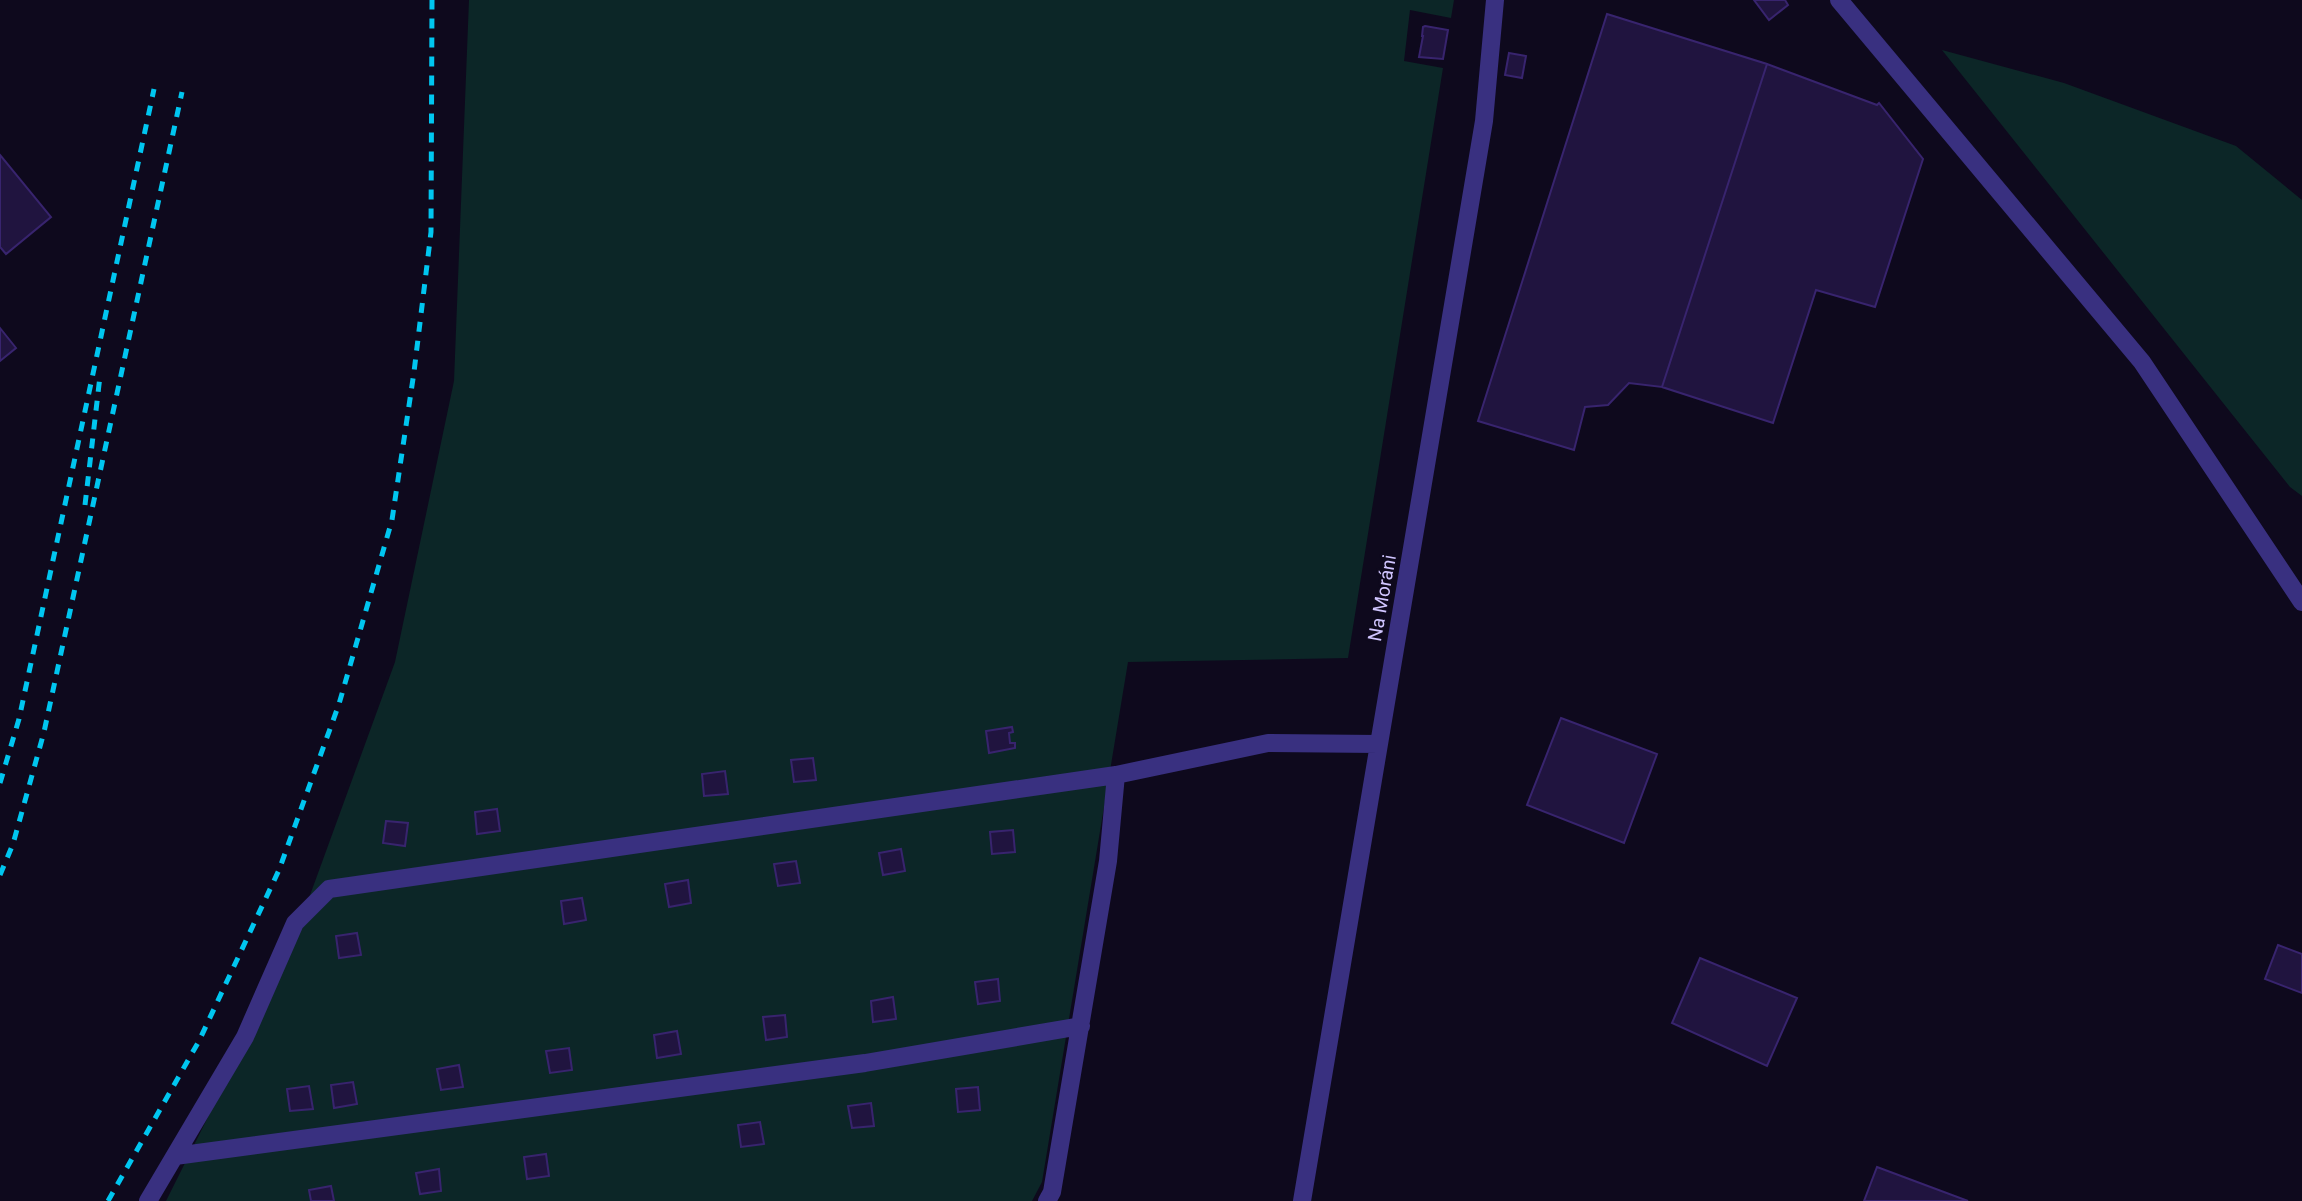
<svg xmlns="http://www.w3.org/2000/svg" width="2302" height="1201" viewBox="0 0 2302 1201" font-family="Roboto,sans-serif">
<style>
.green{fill:#0c2627}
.building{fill:#20143f;stroke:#38246e;stroke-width:2}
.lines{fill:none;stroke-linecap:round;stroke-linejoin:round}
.minor{stroke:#393080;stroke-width:18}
.rail{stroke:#00c6f0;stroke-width:5;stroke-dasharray:10 9;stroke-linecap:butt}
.labels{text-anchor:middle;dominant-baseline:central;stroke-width:5;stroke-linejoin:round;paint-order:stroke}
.street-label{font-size:19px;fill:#d0c5ff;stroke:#0e091d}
</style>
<rect width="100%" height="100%" fill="#0e091d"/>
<path class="green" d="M 469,0 L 1454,0 L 1451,18 L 1410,10 L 1404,61 L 1443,68 L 1348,658 L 1128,662 L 1042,1182 L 1032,1201 L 166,1201 L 286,961 L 395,662 L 454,381 Z
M 1942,50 L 2064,83 L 2236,146 L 2302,200 L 2302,496 L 2290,487 Z"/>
<path class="building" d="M 1754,0 L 1785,0 L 1788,5 L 1769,20 Z
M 1607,14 L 1767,64 L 1662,387 L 1629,383 L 1608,405 L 1585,407 L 1574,450 L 1478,421 Z
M 1425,26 L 1448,30 L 1443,59 L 1419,57 L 1423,36 L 1422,36 L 1423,27 Z
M 1509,53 L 1526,56 L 1522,78 L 1505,75 Z
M 1767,64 L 1877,105 L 1879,103 L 1923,159 L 1875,307 L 1816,290 L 1773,423 L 1662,387 Z
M 0,155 L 51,217 L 6,254 L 0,247 Z
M 0,328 L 16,348 L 0,361 Z
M 1561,718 L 1657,754 L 1624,843 L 1527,805 Z
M 1012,727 L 1013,732 L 1009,733 L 1010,743 L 1015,743 L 1015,748 L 989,753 L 986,731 Z
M 813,758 L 816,780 L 794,782 L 791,760 Z
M 725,771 L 728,794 L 704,796 L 702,774 Z
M 497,809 L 500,831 L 477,834 L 475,812 Z
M 386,821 L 408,823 L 405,846 L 383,843 Z
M 1013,830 L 1015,852 L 992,854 L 990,832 Z
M 901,849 L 905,871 L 883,875 L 879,853 Z
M 796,861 L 800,883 L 778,886 L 774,864 Z
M 688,880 L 691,903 L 669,907 L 665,884 Z
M 582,898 L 586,920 L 564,924 L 561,901 Z
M 357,933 L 361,955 L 339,958 L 336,936 Z
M 2278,945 L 2302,954 L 2302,993 L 2265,979 Z
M 1700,958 L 1797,998 L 1767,1066 L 1672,1023 Z
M 998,979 L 1000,1001 L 978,1004 L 975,982 Z
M 893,997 L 896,1019 L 873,1022 L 871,1001 Z
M 785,1015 L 787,1037 L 766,1040 L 763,1017 Z
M 677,1031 L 681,1054 L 657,1058 L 654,1035 Z
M 569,1048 L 572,1070 L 550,1073 L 546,1051 Z
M 459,1065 L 463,1087 L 441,1090 L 437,1069 Z
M 353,1082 L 357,1104 L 334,1108 L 331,1085 Z
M 309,1086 L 313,1109 L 290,1111 L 287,1089 Z
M 978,1087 L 980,1110 L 958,1112 L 956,1089 Z
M 871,1103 L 874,1126 L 852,1128 L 848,1106 Z
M 760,1122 L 764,1144 L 741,1147 L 738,1125 Z
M 546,1154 L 549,1176 L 527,1179 L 524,1157 Z
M 1877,1167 L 1968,1201 L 1864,1201 Z
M 439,1169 L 441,1191 L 420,1194 L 416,1173 Z
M 331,1186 L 334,1201 L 311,1201 L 309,1190 Z"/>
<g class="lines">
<path class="minor" d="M 1839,0 L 2142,362 L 2302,602
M 1116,775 L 1268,743 L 1379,744
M 175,1156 L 865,1063 L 1081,1026
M 148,1201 L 245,1037 L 295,923 L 329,889 L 1116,775 L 1108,861 L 1052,1192 L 1047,1201
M 1302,1201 L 1484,121 L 1495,0"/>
<path class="rail" d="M 85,505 L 100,376
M 0,783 L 19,719 L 154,89
M 0,875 L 13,844 L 44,732 L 182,92
M 108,1201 L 199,1041 L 279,870 L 339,704 L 392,520 L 414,372 L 431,232 L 432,0"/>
</g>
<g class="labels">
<g class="street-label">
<text transform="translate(1382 598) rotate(-80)">Na Moráni</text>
</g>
</g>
</svg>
